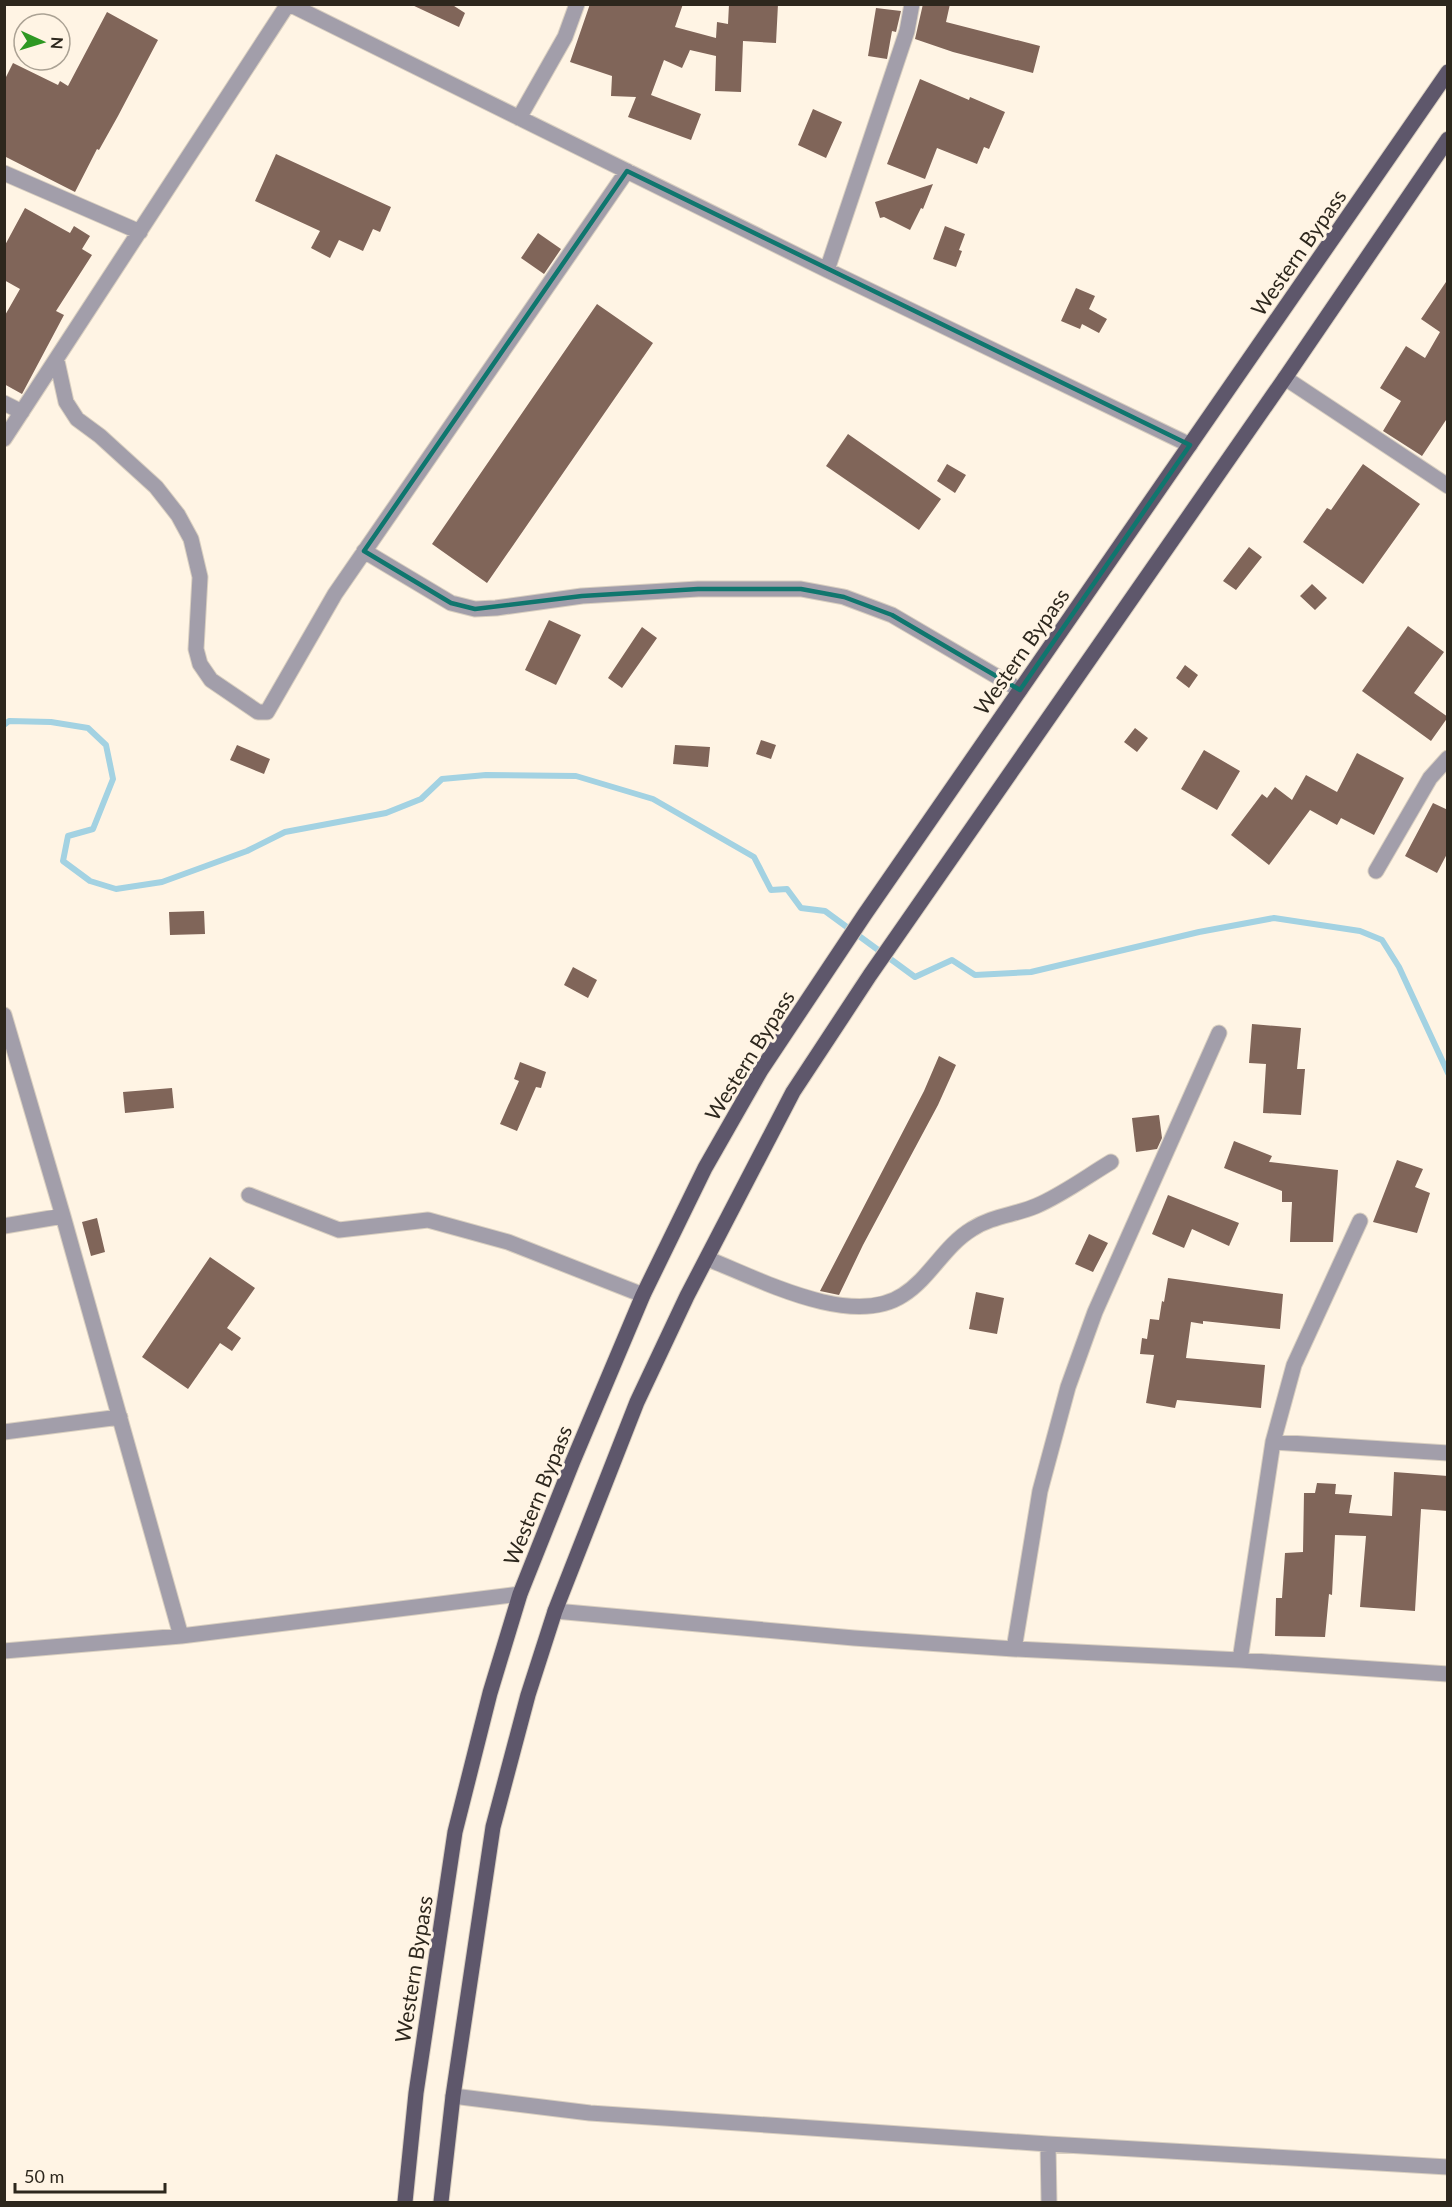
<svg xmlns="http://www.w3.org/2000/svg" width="1452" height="2207" viewBox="0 0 1452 2207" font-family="Lato,sans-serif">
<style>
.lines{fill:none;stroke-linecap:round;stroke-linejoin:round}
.stream{stroke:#a3d2e2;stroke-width:6}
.building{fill:#806559}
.minor-casing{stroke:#d9cfc0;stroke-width:17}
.major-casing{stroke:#d9cfc0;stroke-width:17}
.minor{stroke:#a29eaa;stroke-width:15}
.major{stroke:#5e576b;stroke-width:15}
.marked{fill:none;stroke:#0f766e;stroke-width:4.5;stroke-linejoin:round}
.labels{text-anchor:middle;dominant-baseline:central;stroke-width:6;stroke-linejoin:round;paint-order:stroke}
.street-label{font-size:21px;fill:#2d271d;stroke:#fff4e4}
</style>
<rect width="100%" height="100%" fill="#fff4e4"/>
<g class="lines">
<path class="stream" d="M 4,725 L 9,721 L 51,722 L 88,728 L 106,745 L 113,779 L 93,829 L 68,836 L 63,861 L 90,881 L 116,889 L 162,882 L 247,851 L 285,832 L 386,813 L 421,799 L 442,779 L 486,775 L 576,776 L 653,799 L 754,857 L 771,890 L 787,889 L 801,908 L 825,911 L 915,977 L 952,960 L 975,975 L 1031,972 L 1199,932 L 1274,918 L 1360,931 L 1382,940 L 1399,967 L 1448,1073"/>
</g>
<path class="building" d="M 410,4 L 451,4 L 465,13 L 459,27 Z
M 590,4 L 683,4 L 675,27 L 716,38 L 717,22 L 728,24 L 729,4 L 778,4 L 776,43 L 743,41 L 741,92 L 715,91 L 716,56 L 690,50 L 682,68 L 664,60 L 651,95 L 701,114 L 691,140 L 628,117 L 636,97 L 611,96 L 612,76 L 570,62 Z
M 923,4 L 950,4 L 946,22 L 1040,46 L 1033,73 L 953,52 L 915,39 Z
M 876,8 L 901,11 L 896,32 L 892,31 L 887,59 L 868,56 Z
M 107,12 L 158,40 L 118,116 L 99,150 L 97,149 L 75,192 L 4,156 L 4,81 L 13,63 L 58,85 L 60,81 L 68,86 Z
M 920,79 L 969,100 L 970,97 L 1005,112 L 989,149 L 984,147 L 977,164 L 937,148 L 925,179 L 887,164 Z
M 813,109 L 842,122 L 826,158 L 798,145 Z
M 276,154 L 391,207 L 380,232 L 373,229 L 363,251 L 339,240 L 330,258 L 311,248 L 320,231 L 255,201 Z
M 933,184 L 923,209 L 921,208 L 910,230 L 884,217 L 880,218 L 875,202 Z
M 25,208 L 70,233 L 74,226 L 90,236 L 82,249 L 92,255 L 56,311 L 64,315 L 22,394 L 4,384 L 4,317 L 20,289 L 4,280 L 4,247 Z
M 945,226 L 965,234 L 959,250 L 962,251 L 956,267 L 933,259 Z
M 538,233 L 561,249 L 544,274 L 521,258 Z
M 1448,279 L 1448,417 L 1422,456 L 1383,431 L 1401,401 L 1380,388 L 1406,346 L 1425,358 L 1440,332 L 1421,319 Z
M 1076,288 L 1095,296 L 1089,309 L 1107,319 L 1099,333 L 1082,324 L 1080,329 L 1061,321 Z
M 597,304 L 653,343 L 487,583 L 432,544 Z
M 848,434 L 941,499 L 919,530 L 826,466 Z
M 947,464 L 966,475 L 955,493 L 937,481 Z
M 1363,464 L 1420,504 L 1363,584 L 1303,542 L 1327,508 L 1331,510 Z
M 1249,547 L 1262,557 L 1236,590 L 1223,581 Z
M 1312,584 L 1327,598 L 1315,610 L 1300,596 Z
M 549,620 L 581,635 L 556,685 L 525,670 Z
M 1408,626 L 1444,652 L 1414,693 L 1448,717 L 1431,741 L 1362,691 Z
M 642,627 L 657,638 L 622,688 L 608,678 Z
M 1185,665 L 1198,675 L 1189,688 L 1176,678 Z
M 1135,728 L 1148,738 L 1137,752 L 1124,742 Z
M 761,740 L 776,745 L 771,759 L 756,754 Z
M 237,745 L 270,759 L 264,774 L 230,760 Z
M 675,745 L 710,747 L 708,767 L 673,764 Z
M 1204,750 L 1240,771 L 1217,810 L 1181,789 Z
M 1357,753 L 1404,778 L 1374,835 L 1341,818 L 1337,825 L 1310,810 L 1269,865 L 1231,835 L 1262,794 L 1267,798 L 1275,787 L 1292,800 L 1306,775 L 1337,792 Z
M 1433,803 L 1448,810 L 1448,852 L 1437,873 L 1405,856 Z
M 204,911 L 205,934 L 170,935 L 169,912 Z
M 573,967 L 597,980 L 588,998 L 564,985 Z
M 1252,1024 L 1301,1028 L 1297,1069 L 1305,1069 L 1301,1115 L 1263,1113 L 1266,1064 L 1249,1063 Z
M 939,1056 L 956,1065 L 938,1105 L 863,1245 L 839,1295 L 820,1291 L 924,1091 Z
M 520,1062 L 546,1072 L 541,1088 L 536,1087 L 517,1131 L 500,1124 L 519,1081 L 514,1079 Z
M 172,1088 L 174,1108 L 125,1113 L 123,1092 Z
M 1159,1115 L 1162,1138 L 1157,1149 L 1136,1152 L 1132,1118 Z
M 1234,1141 L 1272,1156 L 1269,1162 L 1338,1170 L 1333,1242 L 1290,1242 L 1292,1202 L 1282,1202 L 1282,1191 L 1224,1168 Z
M 1397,1160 L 1423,1169 L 1415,1187 L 1430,1193 L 1417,1233 L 1373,1222 Z
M 1168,1195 L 1239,1223 L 1229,1246 L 1192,1229 L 1184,1248 L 1152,1234 Z
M 97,1218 L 105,1252 L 91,1256 L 82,1222 Z
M 1089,1234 L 1108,1243 L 1093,1272 L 1075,1264 Z
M 210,1257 L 255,1288 L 227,1328 L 241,1338 L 232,1351 L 220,1343 L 188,1389 L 142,1357 Z
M 1168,1278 L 1283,1294 L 1280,1329 L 1203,1321 L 1203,1324 L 1191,1322 L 1186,1358 L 1265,1365 L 1261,1408 L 1177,1400 L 1175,1408 L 1146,1403 L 1154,1355 L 1140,1354 L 1142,1338 L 1147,1339 L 1150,1319 L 1159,1320 L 1162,1301 L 1164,1302 Z
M 976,1292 L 1004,1298 L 997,1334 L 969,1329 Z
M 1394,1472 L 1448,1476 L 1448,1511 L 1421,1509 L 1415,1611 L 1360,1607 L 1366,1536 L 1335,1535 L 1332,1595 L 1329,1594 L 1325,1637 L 1275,1636 L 1276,1598 L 1282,1598 L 1285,1553 L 1303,1552 L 1304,1493 L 1315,1493 L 1317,1483 L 1336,1484 L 1335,1494 L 1352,1495 L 1349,1513 L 1392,1516 Z"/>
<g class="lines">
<g class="minor-casing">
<path id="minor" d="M 289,4 L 827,270 L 1190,445
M 519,118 L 565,37 L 577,4
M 4,173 L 140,232
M 827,270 L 907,31 L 912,4
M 57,361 L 66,402 L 77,419 L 100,436 L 156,487 L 178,515 L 191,539 L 200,577 L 196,649 L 200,664 L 211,680 L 258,712 L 267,712 L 335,594 L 627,171
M 1285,378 L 1448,486
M 4,403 L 22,412
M 4,439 L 288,4
M 364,551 L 451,603 L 475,609 L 496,608 L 582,596 L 698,589 L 801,589 L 844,597 L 892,615 L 1020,690
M 1376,871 L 1430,778 L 1448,758
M 4,1015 L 63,1216 L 181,1636
M 249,1195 L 339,1230 L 428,1220 L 508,1242 L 643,1295
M 4,1226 L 63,1216
M 708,1259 C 759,1279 852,1329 903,1295 C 930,1278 944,1246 972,1229 C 992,1216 1015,1215 1036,1206 C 1062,1195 1086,1177 1111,1162
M 4,1432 L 120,1417
M 1273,1442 L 1448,1453
M 555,1611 L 854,1638 L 1014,1649 L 1240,1660 L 1448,1674
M 1014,1649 L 1040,1491 L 1068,1387 L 1095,1312 L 1219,1033
M 4,1651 L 181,1636 L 520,1594
M 1240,1660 L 1273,1442 L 1294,1365 L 1360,1221
M 453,2096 L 590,2113 L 1048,2144 L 1448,2167
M 1048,2144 L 1049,2202"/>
</g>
<g class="major-casing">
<path id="major" d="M 405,2202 L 416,2093 L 455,1832 L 490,1693 L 520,1594 L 573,1461 L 643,1295 L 705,1168 L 761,1070 L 865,914 L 1448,72
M 441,2202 L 453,2096 L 493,1827 L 528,1695 L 555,1611 L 637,1402 L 687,1296 L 793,1092 L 870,975 L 1285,378 L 1448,139"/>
</g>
<use href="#minor" class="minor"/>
<use href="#major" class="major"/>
</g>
<path class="marked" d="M 627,171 L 1190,445 L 1020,690 L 892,615 L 844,597 L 801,589 L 698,589 L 582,596 L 475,609 L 451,603 L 364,551 Z"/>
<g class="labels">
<g class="street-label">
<text transform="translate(1298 252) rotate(-55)">Western Bypass</text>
<text transform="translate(1021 651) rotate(-55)">Western Bypass</text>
<text transform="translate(749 1055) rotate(-58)">Western Bypass</text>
<text transform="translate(537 1495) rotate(-68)">Western Bypass</text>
<text transform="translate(413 1969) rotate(-81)">Western Bypass</text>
</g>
</g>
<rect width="1452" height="2207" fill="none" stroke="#2d271d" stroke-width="12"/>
<g transform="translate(42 42) rotate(94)"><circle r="28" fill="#fff4e4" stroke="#aba294" stroke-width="1.5"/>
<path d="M0-4.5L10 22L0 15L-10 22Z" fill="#2e9822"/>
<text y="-9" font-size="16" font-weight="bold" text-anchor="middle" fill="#2d271d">N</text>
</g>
<path d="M15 2183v9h150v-9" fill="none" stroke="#2d271d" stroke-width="3"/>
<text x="24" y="2183" font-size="18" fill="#2d271d" stroke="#fff4e4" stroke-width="4.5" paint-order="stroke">50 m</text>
</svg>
